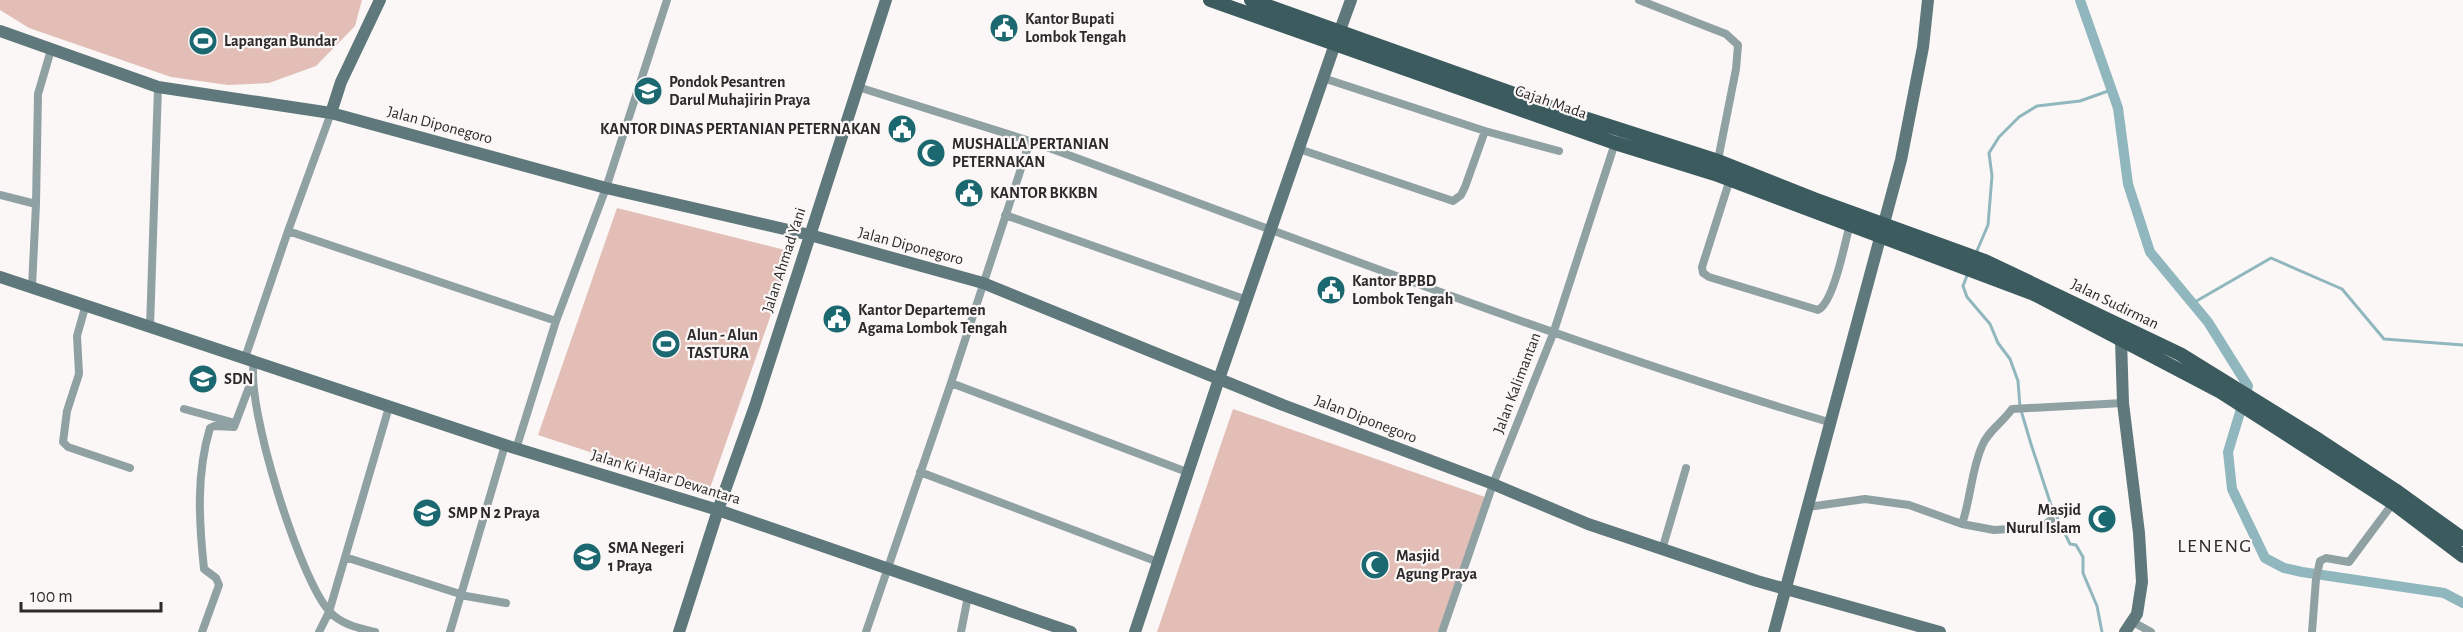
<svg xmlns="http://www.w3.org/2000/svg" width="2463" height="632" viewBox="0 0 2463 632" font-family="'Alegreya Sans',sans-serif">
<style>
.green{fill:#e2beb6}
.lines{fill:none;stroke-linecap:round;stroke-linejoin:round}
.stream{stroke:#90b7bd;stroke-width:3}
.canal{stroke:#90b7bd;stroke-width:10}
.street{stroke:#90a1a4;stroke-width:8}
.secondary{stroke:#5f787b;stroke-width:12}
.primary{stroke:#3c5b5f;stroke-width:14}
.labels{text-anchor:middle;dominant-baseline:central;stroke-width:4.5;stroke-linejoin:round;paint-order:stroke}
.poi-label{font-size:16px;font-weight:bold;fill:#2c2a2a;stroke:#fbf7f6;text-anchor:start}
.street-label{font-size:16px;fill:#2c2a2a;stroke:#fbf7f6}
.quarter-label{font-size:20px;letter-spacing:1.5px;fill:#2c2a2a;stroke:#fbf7f6}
</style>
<rect width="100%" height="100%" fill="#fbf7f6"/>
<path class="green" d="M 0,0 L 362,0 L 355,26 L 316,66 L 269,83 L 228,85 L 171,77 L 29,28 L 0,10 Z
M 617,208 L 793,252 L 709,491 L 538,435 Z
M 1233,409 L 1485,497 L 1438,632 L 1157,632 Z"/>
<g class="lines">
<path class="stream" d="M 1976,253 L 1988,225 L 1992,176 L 1989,153 L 1999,137 L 2019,117 L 2037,106 L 2080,101 L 2111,90
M 1968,273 L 1963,286 L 1967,297 L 1990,324 L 1998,343 L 2010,359 L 2018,381 L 2020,407 L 2031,444 L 2051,505 L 2070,544 L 2076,545 L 2083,557 L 2083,573 L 2097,606 L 2102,632
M 2193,303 L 2271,258 L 2342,289 L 2384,339 L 2463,345"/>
<path class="canal" d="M 2080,0 L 2118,108 L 2128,184 L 2150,252 L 2208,322 L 2248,386 L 2228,452 L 2232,489 L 2265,558 L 2284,568 L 2302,572 L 2444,593 L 2463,603"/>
<path class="street" d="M 1639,0 L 1726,34 L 1738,45 L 1736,69 L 1717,165
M 1323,78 L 1485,131 L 1559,151
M 858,87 L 1030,141 L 951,383 L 866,632
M 1030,141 C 1297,238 1560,342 1832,423
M 1299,149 L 1453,201 L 1461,195 L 1465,187 L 1485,131
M 1730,179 L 1702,267 L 1703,273 L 1709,277 L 1818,310 C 1834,302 1845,242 1850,224
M 0,195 L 36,204 L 32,287
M 36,204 L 38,94 L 51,50
M 1005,215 L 1247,300
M 288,231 L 556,321
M 86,304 L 77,336 L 79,374 L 67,411 L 63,442 L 68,447 L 130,468
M 150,327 L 158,87
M 245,358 L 288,231 L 331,113
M 254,362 C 245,404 300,581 330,612 C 342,625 359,628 375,632
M 951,383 L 1187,472
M 184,409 L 235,423
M 516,449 L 556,321 L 606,188 L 667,0
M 920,472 L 1158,562
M 1808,507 L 1865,499 L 1909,505 L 1962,524 L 1994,530 L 2042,527 L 2051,520
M 1962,524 C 1971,498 1971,471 1982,446 C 1987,432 2003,422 2012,409 L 2123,403
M 1662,550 L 1686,468
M 345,557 L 460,594
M 460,595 L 506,603
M 2133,622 L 2151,632
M 202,632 L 219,585 L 216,578 L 204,569 C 199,522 196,474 210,428 L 214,426 L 234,427 L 251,382
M 319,632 L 329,612 L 389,407
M 450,632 L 505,445
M 961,632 L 968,596
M 1442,632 L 1493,484 L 1553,334 L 1615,143
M 2312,632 L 2316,579 L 2320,561 L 2326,558 L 2349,562 L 2393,503"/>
<path class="secondary" d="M 0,31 L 158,87 L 331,113 L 606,188 L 810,235 L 983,283 L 1283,405 L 1493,484 L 1588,524 L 1757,581 L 1940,632
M 1339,33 L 1351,0
M 331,113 L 341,82 L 380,0
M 0,277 L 505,445 L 718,510 L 1071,632
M 2121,340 L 2123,403 L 2139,533 L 2142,582 L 2137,614 L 2125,632
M 679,632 L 718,510 L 755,406 L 886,0
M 1135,632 L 1219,379 L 1335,44
M 1774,632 L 1901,160 L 1923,47 L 1928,0"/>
<path class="primary" d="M 1210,0 L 1615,143 L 1715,174 L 2034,294 L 2221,392 L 2393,503 L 2463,556
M 1251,0 L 1556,109 L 1718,161 L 1814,199 L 1985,261 L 2180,354 L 2319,440 L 2395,490 L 2463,539"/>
</g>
<defs>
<g id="civic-disc" transform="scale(1.5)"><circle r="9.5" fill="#1c6871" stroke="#fbf7f6"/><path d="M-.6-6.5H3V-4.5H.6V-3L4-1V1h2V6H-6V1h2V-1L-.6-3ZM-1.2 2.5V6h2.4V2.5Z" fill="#fff"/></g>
<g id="stadium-disc" transform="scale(1.5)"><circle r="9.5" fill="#1c6871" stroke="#fbf7f6"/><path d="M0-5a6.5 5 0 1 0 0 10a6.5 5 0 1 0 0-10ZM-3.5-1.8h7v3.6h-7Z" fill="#fff"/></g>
<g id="school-disc" transform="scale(1.5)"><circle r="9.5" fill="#1c6871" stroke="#fbf7f6"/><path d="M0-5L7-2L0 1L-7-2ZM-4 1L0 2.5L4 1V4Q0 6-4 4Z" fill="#fff"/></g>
<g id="mosque-disc" transform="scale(1.5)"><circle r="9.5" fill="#1c6871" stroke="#fbf7f6"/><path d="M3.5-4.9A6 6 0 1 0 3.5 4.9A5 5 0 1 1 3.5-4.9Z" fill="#fff"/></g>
</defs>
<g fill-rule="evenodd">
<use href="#civic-disc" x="1004" y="28"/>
<use href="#stadium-disc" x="203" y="41"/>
<use href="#school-disc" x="648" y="91"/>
<use href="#civic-disc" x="902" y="129"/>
<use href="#mosque-disc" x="931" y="153"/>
<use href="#civic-disc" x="969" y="193"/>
<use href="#civic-disc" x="1331" y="290"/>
<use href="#civic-disc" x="837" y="319"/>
<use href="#stadium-disc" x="666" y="344"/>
<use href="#school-disc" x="203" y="379"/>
<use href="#school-disc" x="427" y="513"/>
<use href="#mosque-disc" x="2102" y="519"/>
<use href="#school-disc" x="587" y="557"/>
<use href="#mosque-disc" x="1375" y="565"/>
</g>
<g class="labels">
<g class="poi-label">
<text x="1025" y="19">Kantor Bupati<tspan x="1025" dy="18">Lombok Tengah</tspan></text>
<text x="224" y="41">Lapangan Bundar</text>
<text x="669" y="82">Pondok Pesantren<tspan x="669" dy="18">Darul Muhajirin Praya</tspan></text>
<text x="881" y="129" text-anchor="end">KANTOR DINAS PERTANIAN PETERNAKAN</text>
<text x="952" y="144">MUSHALLA PERTANIAN<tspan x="952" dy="18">PETERNAKAN</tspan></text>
<text x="990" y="193">KANTOR BKKBN</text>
<text x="1352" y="281">Kantor BPBD<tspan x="1352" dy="18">Lombok Tengah</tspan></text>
<text x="858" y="310">Kantor Departemen<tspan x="858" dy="18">Agama Lombok Tengah</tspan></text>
<text x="687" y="335">Alun - Alun<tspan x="687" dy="18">TASTURA</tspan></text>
<text x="224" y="379">SDN</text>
<text x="2081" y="510" text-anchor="end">Masjid<tspan x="2081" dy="18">Nurul Islam</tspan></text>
<text x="448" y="513">SMP N 2 Praya</text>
<text x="608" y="548">SMA Negeri<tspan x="608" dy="18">1 Praya</tspan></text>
<text x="1396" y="556">Masjid<tspan x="1396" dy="18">Agung Praya</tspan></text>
</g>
<g class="street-label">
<text transform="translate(1551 102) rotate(19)">Gajah Mada</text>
<text transform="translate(440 125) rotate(15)">Jalan Diponegoro</text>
<text transform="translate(911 246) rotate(15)">Jalan Diponegoro</text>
<text transform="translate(784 260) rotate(-72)">Jalan Ahmad Yani</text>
<text transform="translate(2115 304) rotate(26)">Jalan Sudirman</text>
<text transform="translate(1517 383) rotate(-69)">Jalan Kalimantan</text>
<text transform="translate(1366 419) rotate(21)">Jalan Diponegoro</text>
<text transform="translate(666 477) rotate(17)">Jalan Ki Hajar Dewantara</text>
</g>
<g class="quarter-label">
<text x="2215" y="546">LENENG</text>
</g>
</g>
<path d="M21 602v9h140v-9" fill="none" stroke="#2c2a2a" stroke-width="3"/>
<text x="30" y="602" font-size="18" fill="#2c2a2a" stroke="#fbf7f6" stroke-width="4.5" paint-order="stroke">100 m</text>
</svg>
